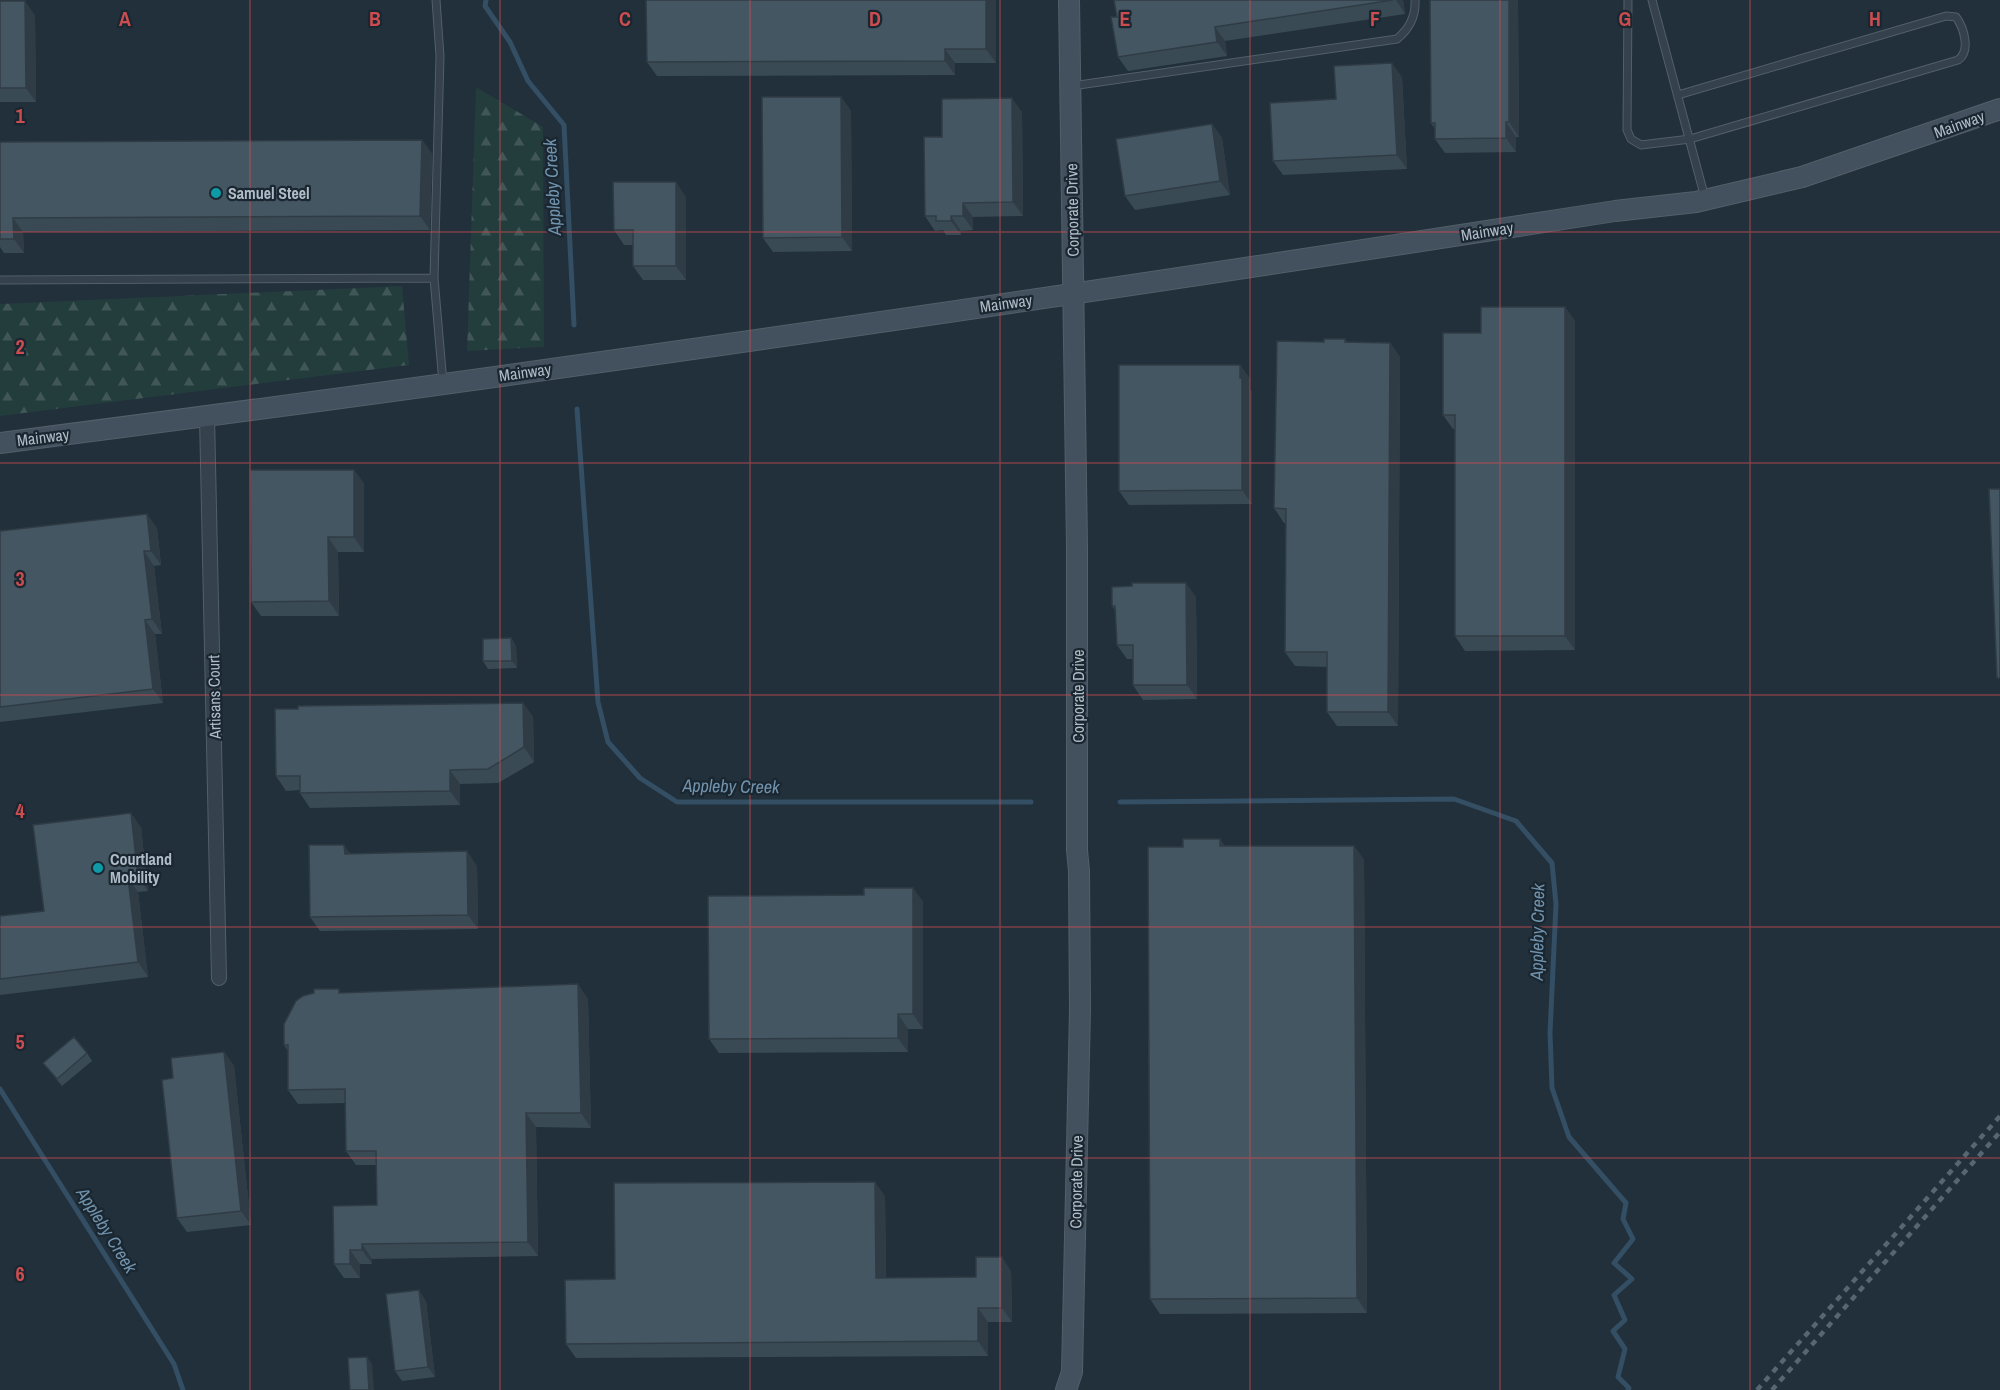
<svg xmlns="http://www.w3.org/2000/svg" width="2000" height="1390" viewBox="0 0 2000 1390" font-family="'Archivo Narrow',sans-serif">
<style>
.forest{fill:url(#forest-firs)}
.lines{fill:none;stroke-linecap:round;stroke-linejoin:round}
.stream{stroke:#344e63;stroke-width:5}
.lane-casing{stroke:#535f69;stroke-width:9}
.street-casing{stroke:#535f69;stroke-width:16}
.secondary-casing{stroke:#535f69;stroke-width:22}
.lane{stroke:#35414c;stroke-width:7}
.street{stroke:#35414c;stroke-width:14}
.secondary{stroke:#43515f;stroke-width:20}
.rail{stroke:#576673;stroke-width:4.5;stroke-dasharray:6 6;stroke-linecap:butt}
.wall{fill:#3a4a54}
.shaded-wall{fill:#303c45}
.building{fill:#445662;stroke:#303c45;stroke-width:1.5}
.grid{fill:none;stroke:#cc4d50;stroke-width:1.5;stroke-opacity:0.55}
.culture-dot{fill:#0f9aa8;stroke:#1a2630;stroke-width:2}
.labels{text-anchor:middle;dominant-baseline:central;stroke-width:4.5;stroke-linejoin:round;paint-order:stroke}
.street-label{font-size:16px;fill:#b0bcc7;stroke:#1a2630}
.poi-label{font-size:16px;font-weight:bold;fill:#b0bcc7;stroke:#1a2630;text-anchor:start}
.water-label{font-size:18px;font-style:italic;fill:#7092ac;stroke:#1a2630}
.grid-label{font-size:20px;text-anchor:middle;font-weight:bold;fill:#cc4d50;stroke:#1a2630;stroke-width:4.5;stroke-linejoin:round;paint-order:stroke}
</style>
<defs>
<pattern id="forest-firs" width="22" height="20" patternUnits="userSpaceOnUse" patternTransform="scale(1.5)"><rect width="22" height="20" fill="#233c3c"/><path d="M5 1l3.5 6h-7zM16 11l3.5 6h-7z" fill="#405657"/></pattern>
</defs>
<rect width="100%" height="100%" fill="#21303b"/>
<path class="forest" d="M 476,87 L 543,127 L 544,347 L 467,351 Z
M 402,286 L 409,365 L 0,416 L 0,304 Z"/>
<g class="lines">
<path class="stream" d="M 486,0 L 485,6 L 510,42 L 528,81 L 564,125 L 574,325
M 577,409 L 598,702 L 608,742 L 640,778 L 677,802 L 1031,802
M 1120,802 L 1454,799 L 1516,821 L 1552,863 L 1556,904 L 1550,1033 L 1552,1088 L 1569,1137 L 1626,1203 L 1623,1219 L 1633,1239 L 1614,1263 L 1632,1279 L 1614,1295 L 1625,1320 L 1613,1331 L 1625,1349 L 1618,1377 L 1629,1388 L 1628,1390
M 0,1089 L 174,1364 L 183,1390"/>
<g class="lane-casing">
<path id="lane" d="M 1628,0 L 1627,130 L 1631,139 L 1641,145 L 1690,139 L 1958,60 C 1971,51 1964,28 1956,17 L 1946,16 L 1678,95
M 1652,0 L 1705,198
M 1072,86 L 1397,39 C 1409,29 1416,16 1415,0
M 434,278 L 443,383
M 0,280 L 434,278 L 440,56 L 436,0"/>
</g>
<g class="street-casing">
<path id="street" d="M 207,416 L 219,978"/>
</g>
<g class="secondary-casing">
<path id="secondary" d="M 0,443 C 539,374 1078,295 1615,211 L 1696,202 L 1802,177 L 2000,109
M 1066,1390 L 1072,1372 L 1080,1010 L 1079,871 L 1077,850 L 1077,547 L 1069,0"/>
</g>
<use href="#lane" class="lane"/>
<use href="#street" class="street"/>
<use href="#secondary" class="secondary"/>
<path class="rail" d="M 1757,1390 L 2000,1116
M 1772,1390 L 2000,1132"/>
</g>
<path class="wall" d="M 646,0 L 996,0 L 996,63 L 955,63 L 955,75 L 657,76 L 647,62 Z
M 1114,0 L 1403,0 L 1405,14 L 1225,41 L 1227,56 L 1128,71 L 1118,57 L 1117,17 Z
M 1430,0 L 1518,0 L 1519,137 L 1516,137 L 1516,152 L 1445,153 L 1435,139 L 1435,129 L 1431,123 Z
M 0,1 L 35,15 L 36,102 L 0,102 Z
M 1402,77 L 1407,169 L 1283,175 L 1273,161 L 1336,99 Z
M 841,97 L 851,111 L 852,251 L 773,252 L 763,238 Z
M 1022,112 L 1023,216 L 973,217 L 973,230 L 961,231 L 961,235 L 946,235 L 943,230 L 935,231 L 925,216 L 942,137 Z
M 1212,124 L 1222,138 L 1230,195 L 1135,210 L 1125,196 Z
M 422,140 L 432,154 L 430,230 L 23,232 L 24,253 L 4,253 L 0,247 L 0,142 Z
M 686,197 L 686,280 L 643,280 L 633,266 L 633,245 L 624,245 L 614,230 Z
M 1565,307 L 1575,321 L 1575,650 L 1465,651 L 1455,636 L 1455,429 L 1453,429 L 1443,415 L 1481,333 Z
M 1345,339 L 1347,342 L 1390,343 L 1400,357 L 1398,726 L 1337,726 L 1327,712 L 1327,667 L 1295,666 L 1285,652 L 1286,523 L 1284,523 L 1274,508 L 1324,342 Z
M 1240,365 L 1250,379 L 1250,390 L 1252,392 L 1252,504 L 1129,505 L 1119,491 Z
M 354,470 L 364,484 L 364,552 L 338,552 L 339,616 L 261,616 L 251,602 Z
M 157,528 L 161,565 L 154,566 L 162,634 L 155,634 L 163,703 L 0,722 L 0,531 Z
M 1196,597 L 1197,699 L 1143,700 L 1133,685 L 1133,659 L 1127,659 L 1117,645 L 1115,610 L 1112,606 Z
M 511,638 L 516,646 L 517,668 L 488,669 L 483,661 Z
M 523,703 L 533,717 L 534,762 L 498,783 L 460,784 L 460,805 L 310,808 L 300,793 L 300,790 L 286,791 L 276,776 Z
M 141,827 L 148,891 L 138,892 L 148,977 L 0,995 L 0,916 L 44,911 Z
M 1220,839 L 1225,846 L 1354,846 L 1364,860 L 1367,1313 L 1160,1314 L 1150,1299 L 1183,847 Z
M 351,854 L 477,866 L 478,929 L 320,931 L 310,917 Z
M 913,888 L 923,902 L 923,1029 L 908,1029 L 908,1052 L 719,1053 L 709,1039 L 864,895 Z
M 342,993 L 588,999 L 591,1128 L 536,1127 L 538,1256 L 372,1259 L 372,1264 L 360,1264 L 360,1278 L 344,1278 L 334,1264 L 377,1205 L 376,1165 L 356,1165 L 346,1151 L 346,1103 L 298,1104 L 288,1090 L 288,1051 L 284,1045 Z
M 224,1052 L 234,1066 L 251,1225 L 187,1232 L 177,1218 L 173,1078 Z
M 87,1053 L 92,1061 L 62,1086 L 43,1063 Z
M 885,1196 L 886,1278 L 976,1277 L 1011,1271 L 1012,1322 L 988,1322 L 988,1356 L 576,1358 L 566,1344 L 615,1279 Z
M 426,1301 L 435,1377 L 402,1381 L 395,1371 Z"/>
<path class="shaded-wall" d="M 986,0 L 996,0 L 996,63 L 986,49 Z
M 1396,0 L 1403,0 L 1405,14 Z
M 1509,0 L 1518,0 L 1519,137 L 1509,122 Z
M 25,1 L 35,15 L 36,102 L 26,88 Z
M 1215,27 L 1225,41 L 1227,56 L 1217,42 Z
M 945,49 L 955,63 L 955,75 L 945,61 Z
M 1392,63 L 1402,77 L 1407,169 L 1397,155 Z
M 841,97 L 851,111 L 852,251 L 842,237 Z
M 1012,98 L 1022,112 L 1023,216 L 1013,202 Z
M 1506,122 L 1516,137 L 1516,152 L 1506,138 Z
M 1212,124 L 1222,138 L 1230,195 L 1220,181 Z
M 422,140 L 432,154 L 430,230 L 420,216 Z
M 676,182 L 686,197 L 686,280 L 676,266 Z
M 963,203 L 973,217 L 973,230 L 963,216 Z
M 951,216 L 961,231 L 961,235 L 951,221 Z
M 13,218 L 23,232 L 24,253 L 14,239 Z
M 1565,307 L 1575,321 L 1575,650 L 1565,636 Z
M 1390,343 L 1400,357 L 1398,726 L 1388,712 Z
M 1240,365 L 1250,379 L 1250,390 L 1252,392 L 1252,504 L 1242,490 Z
M 354,470 L 364,484 L 364,552 L 354,537 Z
M 147,514 L 157,528 L 161,565 L 151,551 Z
M 328,537 L 338,552 L 339,616 L 329,601 Z
M 144,551 L 154,566 L 162,634 L 152,619 Z
M 1186,583 L 1196,597 L 1197,699 L 1187,685 Z
M 145,620 L 155,634 L 163,703 L 153,689 Z
M 511,638 L 516,646 L 517,668 L 512,661 Z
M 523,703 L 533,717 L 534,762 L 524,747 Z
M 450,770 L 460,784 L 460,805 L 450,791 Z
M 131,813 L 141,827 L 148,891 L 138,877 Z
M 1220,839 L 1230,853 L 1220,846 Z
M 344,845 L 354,859 L 345,854 Z
M 1354,846 L 1364,860 L 1367,1313 L 1357,1298 Z
M 467,851 L 477,866 L 478,929 L 468,915 Z
M 128,878 L 138,892 L 148,977 L 138,962 Z
M 913,888 L 923,902 L 923,1029 L 913,1014 Z
M 578,984 L 588,999 L 591,1128 L 581,1113 Z
M 898,1014 L 908,1029 L 908,1052 L 898,1038 Z
M 224,1052 L 234,1066 L 251,1225 L 241,1211 Z
M 526,1113 L 536,1127 L 538,1256 L 528,1242 Z
M 875,1182 L 885,1196 L 886,1292 L 876,1278 Z
M 362,1244 L 372,1259 L 372,1264 L 362,1250 Z
M 350,1250 L 360,1264 L 360,1278 L 350,1264 Z
M 1002,1257 L 1011,1271 L 1012,1322 L 1002,1308 Z
M 419,1290 L 426,1301 L 435,1377 L 428,1367 Z
M 978,1308 L 988,1322 L 988,1356 L 978,1341 Z
M 367,1357 L 372,1364 L 374,1390 L 369,1390 Z"/>
<path class="building" d="M 646,0 L 986,0 L 986,49 L 945,49 L 945,61 L 647,62 Z
M 1114,0 L 1393,0 L 1215,27 L 1217,42 L 1118,57 L 1111,17 L 1117,17 Z
M 1430,0 L 1509,0 L 1509,122 L 1506,122 L 1506,138 L 1435,139 L 1435,123 L 1431,123 Z
M 0,1 L 25,1 L 26,88 L 0,88 Z
M 1392,63 L 1397,155 L 1273,161 L 1270,103 L 1336,99 L 1334,66 Z
M 762,97 L 841,97 L 842,237 L 763,238 Z
M 1012,98 L 1013,202 L 963,203 L 963,216 L 951,216 L 951,221 L 936,221 L 936,216 L 925,216 L 924,137 L 942,137 L 942,99 Z
M 1212,124 L 1220,181 L 1125,196 L 1116,139 Z
M 422,140 L 420,216 L 13,218 L 14,239 L 0,239 L 0,142 Z
M 613,182 L 676,182 L 676,266 L 633,266 L 633,230 L 614,230 Z
M 1481,307 L 1565,307 L 1565,636 L 1455,636 L 1455,415 L 1443,415 L 1443,333 L 1481,333 Z
M 1324,339 L 1345,339 L 1345,342 L 1390,343 L 1388,712 L 1327,712 L 1327,652 L 1285,652 L 1286,509 L 1274,508 L 1277,341 L 1324,342 Z
M 1119,365 L 1240,365 L 1240,378 L 1242,378 L 1242,490 L 1119,491 Z
M 250,470 L 354,470 L 354,537 L 328,537 L 329,601 L 251,602 Z
M 1989,489 L 2000,489 L 2000,678 L 1997,678 Z
M 147,514 L 151,551 L 144,551 L 152,619 L 145,620 L 153,689 L 0,707 L 0,531 Z
M 1132,583 L 1186,583 L 1187,685 L 1133,685 L 1133,645 L 1117,645 L 1115,606 L 1112,606 L 1112,587 L 1132,586 Z
M 511,638 L 512,661 L 483,661 L 483,639 Z
M 523,703 L 524,747 L 488,769 L 450,770 L 450,791 L 300,793 L 300,776 L 276,776 L 275,709 L 298,709 L 298,706 Z
M 131,813 L 138,877 L 128,878 L 138,962 L 0,979 L 0,916 L 44,911 L 33,825 Z
M 1183,839 L 1220,839 L 1220,846 L 1354,846 L 1357,1298 L 1150,1299 L 1148,847 L 1183,847 Z
M 309,845 L 344,845 L 345,854 L 467,851 L 468,915 L 310,917 Z
M 864,888 L 913,888 L 913,1014 L 898,1014 L 898,1038 L 709,1039 L 708,896 L 864,895 Z
M 578,984 L 581,1113 L 526,1113 L 528,1242 L 362,1244 L 362,1250 L 350,1250 L 350,1264 L 334,1264 L 333,1206 L 377,1205 L 376,1151 L 346,1151 L 345,1089 L 288,1090 L 288,1045 L 284,1045 L 284,1024 L 296,1001 L 303,996 L 314,993 L 314,989 L 339,989 L 339,993 Z
M 74,1037 L 87,1053 L 57,1079 L 43,1063 Z
M 224,1052 L 241,1211 L 177,1218 L 162,1080 L 173,1078 L 171,1058 Z
M 875,1182 L 876,1278 L 976,1277 L 976,1257 L 1002,1257 L 1002,1308 L 978,1308 L 978,1341 L 566,1344 L 565,1280 L 615,1279 L 614,1183 Z
M 419,1290 L 428,1367 L 395,1371 L 386,1294 Z
M 367,1357 L 369,1390 L 350,1390 L 348,1358 Z"/>
<path class="grid" d="M 250,0 L 250,1390M 500,0 L 500,1390M 750,0 L 750,1390M 1000,0 L 1000,1390M 1250,0 L 1250,1390M 1500,0 L 1500,1390M 1750,0 L 1750,1390M 0,232 L 2000,232M 0,463 L 2000,463M 0,695 L 2000,695M 0,927 L 2000,927M 0,1158 L 2000,1158"/>
<g class="culture-dot">
<circle cx="216" cy="193" r="6"/>
<circle cx="98" cy="868" r="6"/>
</g>
<g class="labels">
<g class="street-label">
<text transform="translate(1959 124) rotate(-20)">Mainway</text>
<text transform="translate(1072 210) rotate(-91)">Corporate Drive</text>
<text transform="translate(1487 231) rotate(-9)">Mainway</text>
<text transform="translate(1006 303) rotate(-8)">Mainway</text>
<text transform="translate(525 372) rotate(-8)">Mainway</text>
<text transform="translate(43 437) rotate(-7)">Mainway</text>
<text transform="translate(1078 696) rotate(-90)">Corporate Drive</text>
<text transform="translate(214 697) rotate(-91)">Artisans Court</text>
<text transform="translate(1076 1182) rotate(-89)">Corporate Drive</text>
</g>
<g class="poi-label">
<text x="228" y="193">Samuel Steel</text>
<text x="110" y="859">Courtland<tspan x="110" dy="18">Mobility</tspan></text>
</g>
<g class="water-label">
<text transform="translate(552 187) rotate(-93)">Appleby Creek</text>
<text transform="translate(731 786) rotate(1)">Appleby Creek</text>
<text transform="translate(1537 932) rotate(-89)">Appleby Creek</text>
<text transform="translate(107 1230) rotate(58)">Appleby Creek</text>
</g>
</g>
<g class="grid-label">
<text x="125" y="26">A</text>
<text x="375" y="26">B</text>
<text x="625" y="26">C</text>
<text x="875" y="26">D</text>
<text x="1125" y="26">E</text>
<text x="1375" y="26">F</text>
<text x="1625" y="26">G</text>
<text x="1875" y="26">H</text>
<text x="20" y="123">1</text>
<text x="20" y="354">2</text>
<text x="20" y="586">3</text>
<text x="20" y="818">4</text>
<text x="20" y="1049">5</text>
<text x="20" y="1281">6</text>
</g>
</svg>
